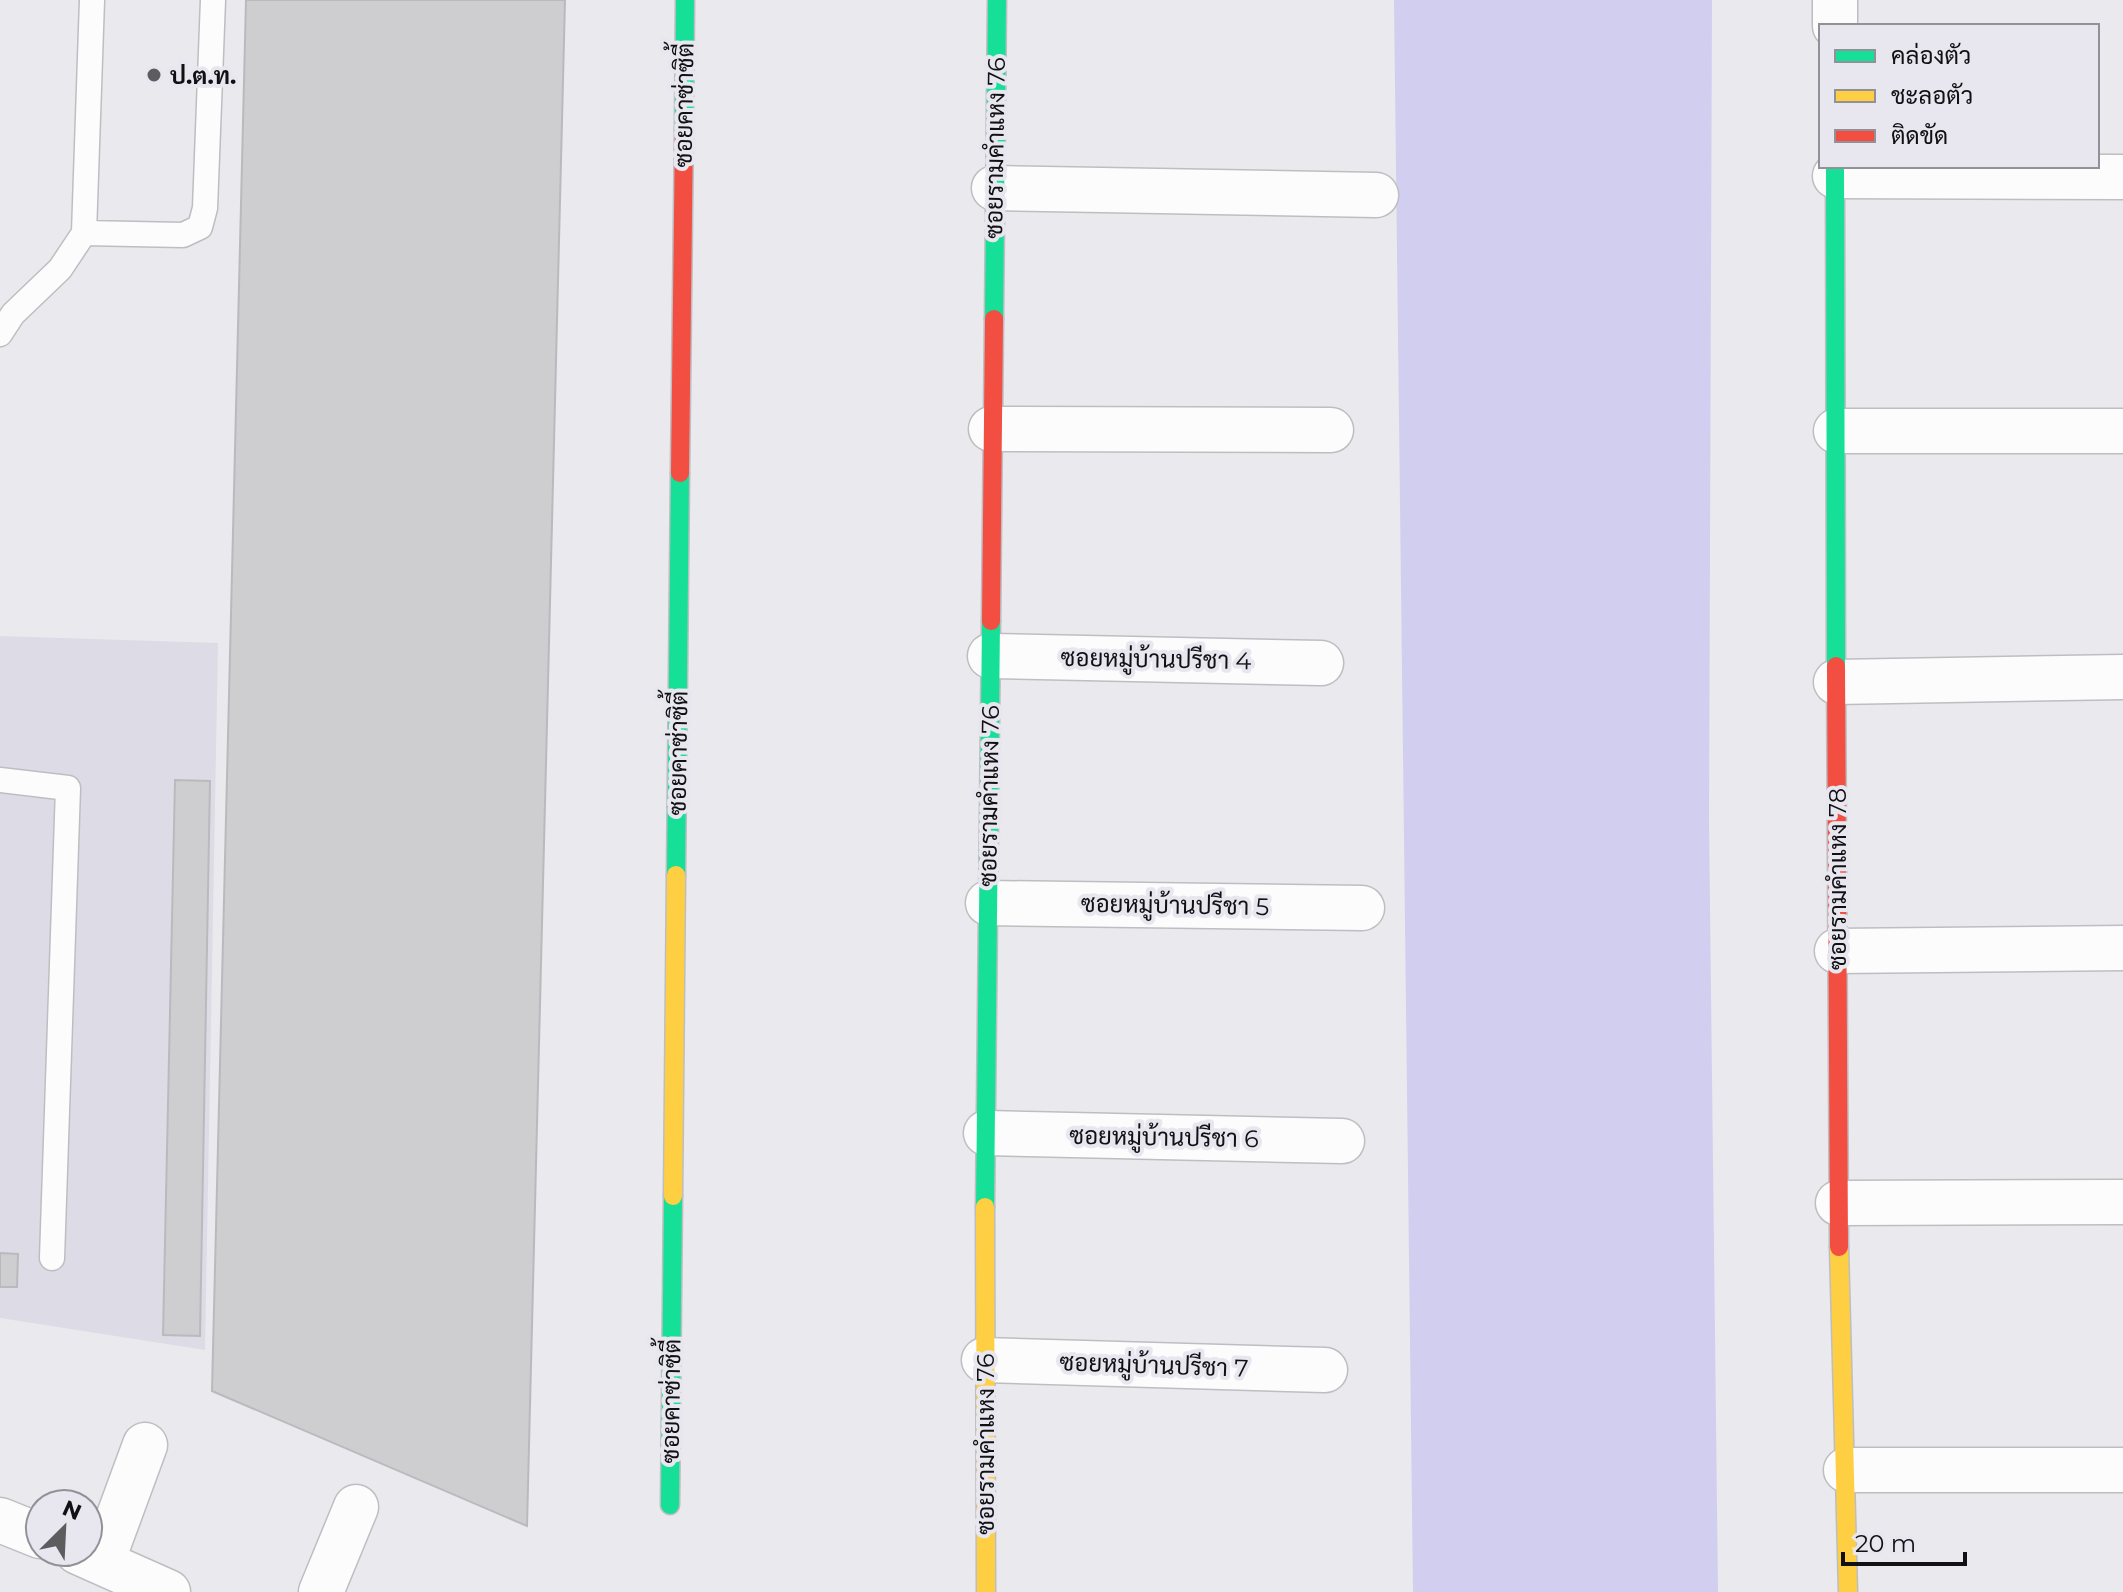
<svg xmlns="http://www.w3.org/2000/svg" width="2123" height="1592" viewBox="0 0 2123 1592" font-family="Montserrat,Sarabun,sans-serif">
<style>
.built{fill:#dddce6}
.green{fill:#d2ceef}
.building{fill:#ceced1;stroke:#bababe;stroke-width:2}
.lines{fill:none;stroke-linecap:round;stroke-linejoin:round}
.lane-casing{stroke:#bebec2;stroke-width:27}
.street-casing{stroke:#bebec2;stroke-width:47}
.fast-casing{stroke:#bebec2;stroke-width:21}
.slow-casing{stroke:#bebec2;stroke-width:21}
.jam-casing{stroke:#bebec2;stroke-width:21}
.lane{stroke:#fcfcfc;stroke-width:24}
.street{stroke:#fcfcfc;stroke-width:44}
.fast{stroke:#16e098;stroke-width:18}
.slow{stroke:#ffcf43;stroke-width:18}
.jam{stroke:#f24e42;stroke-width:18}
.poi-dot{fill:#5d5d60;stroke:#e8e7f0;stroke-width:3}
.labels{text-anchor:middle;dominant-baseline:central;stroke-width:8;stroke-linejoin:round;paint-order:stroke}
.poi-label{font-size:24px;font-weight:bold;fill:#111114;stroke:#e8e7f0;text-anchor:start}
.street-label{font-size:24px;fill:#111114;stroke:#e8e7f0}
</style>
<rect width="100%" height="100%" fill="#e9e9ee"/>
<path class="built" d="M 0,636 L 218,643 L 205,1350 L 0,1318 Z"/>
<path class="green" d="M 1394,0 L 1712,0 L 1709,821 L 1718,1592 L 1413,1592 Z"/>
<path class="building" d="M 246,0 L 565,0 L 527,1526 L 212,1391 Z
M 175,780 L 210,781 L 200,1336 L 163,1335 Z
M 0,1253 L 18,1254 L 17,1287 L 0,1287 Z"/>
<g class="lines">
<g class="lane-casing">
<path id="lane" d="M 84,233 L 183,235 L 200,227 L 205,208 L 213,0
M 0,334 L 13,314 L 60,269 L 84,233 L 92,0
M 0,780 L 68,788 L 52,1258"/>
</g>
<g class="street-casing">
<path id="street" d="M 1835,0 L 1835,26
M 1835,176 L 2123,177
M 994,188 L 1376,195
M 991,429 L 1331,430
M 1836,431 L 2123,431
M 990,656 L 1321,663
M 1836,682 L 2123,677
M 988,903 L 1362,908
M 1837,951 L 2123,948
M 986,1133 L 1342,1141
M 1838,1203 L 2123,1202
M 984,1360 L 1325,1370
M 1846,1470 L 2123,1470
M 0,1520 L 40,1536
M 78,1552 L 168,1592
M 102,1562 L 145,1445
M 321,1592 L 356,1507"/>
</g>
<g class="fast-casing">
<path id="fast" d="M 684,129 L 685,0
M 1835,166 L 1836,666
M 994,319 L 997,0
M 676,875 L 680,473
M 985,1207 L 991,621
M 670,1505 L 673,1196"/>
</g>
<g class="slow-casing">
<path id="slow" d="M 673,1196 L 676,875
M 985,1207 L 986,1592
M 1839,1247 L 1848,1592"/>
</g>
<g class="jam-casing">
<path id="jam" d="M 680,473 L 684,129
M 991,621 L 994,319
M 1836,666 L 1839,1247"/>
</g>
<use href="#lane" class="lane"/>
<use href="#street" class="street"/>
<use href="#fast" class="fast"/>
<use href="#slow" class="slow"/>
<use href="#jam" class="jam"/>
</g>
<circle class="poi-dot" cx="154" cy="75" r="8"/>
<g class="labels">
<g class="poi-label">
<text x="170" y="75">ป.ต.ท.</text>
</g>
<g class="street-label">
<text transform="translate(684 105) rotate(-89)">ซอยคาซ่าซิตี้</text>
<text transform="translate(995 148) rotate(-89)">ซอยรามคำแหง 76</text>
<text transform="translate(1156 659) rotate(1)">ซอยหมู่บ้านปรีชา 4</text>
<text transform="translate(678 753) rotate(-89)">ซอยคาซ่าซิตี้</text>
<text transform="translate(989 796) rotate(-89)">ซอยรามคำแหง 76</text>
<text transform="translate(1837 879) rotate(-90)">ซอยรามคำแหง 78</text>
<text transform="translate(1175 905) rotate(1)">ซอยหมู่บ้านปรีชา 5</text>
<text transform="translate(1164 1137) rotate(1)">ซอยหมู่บ้านปรีชา 6</text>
<text transform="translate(1154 1365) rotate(2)">ซอยหมู่บ้านปรีชา 7</text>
<text transform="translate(671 1401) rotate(-89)">ซอยคาซ่าซิตี้</text>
<text transform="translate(985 1444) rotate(-90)">ซอยรามคำแหง 76</text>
</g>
</g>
<rect x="1819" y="24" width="280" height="144" fill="#e8e7f0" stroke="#929198" stroke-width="2"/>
<rect x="1835" y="50" width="40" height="12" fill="#16e098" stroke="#929198" stroke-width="2"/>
<text x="1891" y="64" font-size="24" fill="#111114">คล่องตัว</text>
<rect x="1835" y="90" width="40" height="12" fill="#ffcf43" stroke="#929198" stroke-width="2"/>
<text x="1891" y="104" font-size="24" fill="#111114">ชะลอตัว</text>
<rect x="1835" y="130" width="40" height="12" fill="#f24e42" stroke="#929198" stroke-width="2"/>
<text x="1891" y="144" font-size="24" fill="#111114">ติดขัด</text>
<g transform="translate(64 1528) rotate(24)"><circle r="38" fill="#e8e7f0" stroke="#929198" stroke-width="2"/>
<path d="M0-6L14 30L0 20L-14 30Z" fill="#5d5d60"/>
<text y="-12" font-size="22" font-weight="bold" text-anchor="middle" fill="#111114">N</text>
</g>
<path d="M1843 1552v12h122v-12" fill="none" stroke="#111114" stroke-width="4"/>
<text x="1855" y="1552" font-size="24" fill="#111114" stroke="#e8e7f0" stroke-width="6" paint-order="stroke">20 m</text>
</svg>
